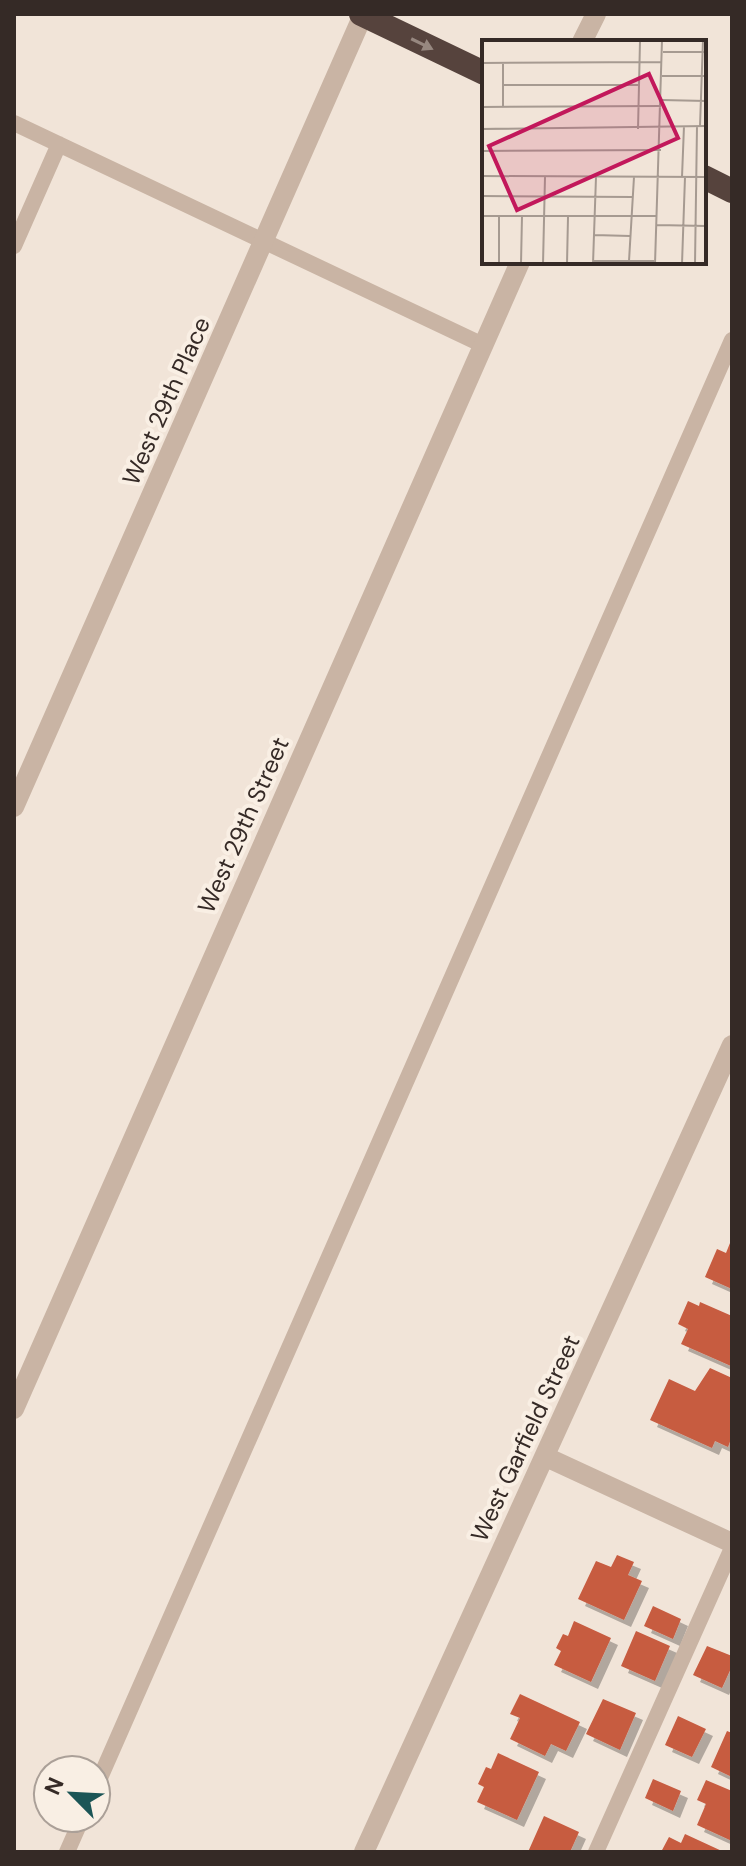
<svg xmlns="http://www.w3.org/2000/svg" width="746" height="1866" viewBox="0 0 746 1866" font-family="'DM Sans',sans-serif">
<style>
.building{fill:#c75b40;filter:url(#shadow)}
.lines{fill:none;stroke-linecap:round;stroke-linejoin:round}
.lane{stroke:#c9b4a4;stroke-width:16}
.street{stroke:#c9b4a4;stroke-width:20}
.highway{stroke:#56433d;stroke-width:24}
.oneway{fill:#978880}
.labels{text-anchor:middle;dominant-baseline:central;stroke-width:8;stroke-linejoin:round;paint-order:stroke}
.street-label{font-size:24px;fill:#352a26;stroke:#f9efe4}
.inset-road{fill:none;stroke:#a69a91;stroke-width:2}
.view{fill:#c2185b;fill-opacity:0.15;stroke:#c2185b;stroke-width:4}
.inset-edge{fill:none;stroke:#352a26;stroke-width:4}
</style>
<defs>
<filter id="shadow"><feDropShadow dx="7" dy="7" stdDeviation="0" flood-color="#0004"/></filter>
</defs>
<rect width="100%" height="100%" fill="#f1e4d8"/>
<path class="building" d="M 732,1238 L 732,1289 L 705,1277 L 717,1249 L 726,1253 Z
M 688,1301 L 699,1306 L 700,1302 L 732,1316 L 731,1366 L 681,1344 L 688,1329 L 678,1324 Z
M 710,1368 L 732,1378 L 732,1436 L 728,1447 L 715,1441 L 712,1448 L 650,1420 L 669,1379 L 695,1391 Z
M 617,1555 L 634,1562 L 628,1575 L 642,1581 L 624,1620 L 578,1599 L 596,1561 L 611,1567 Z
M 653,1606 L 681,1619 L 673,1639 L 644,1626 Z
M 574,1621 L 611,1638 L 591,1682 L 554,1665 L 561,1651 L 556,1648 L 563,1634 L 568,1636 Z
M 636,1631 L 670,1646 L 655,1681 L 621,1666 Z
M 707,1646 L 732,1656 L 732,1666 L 722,1688 L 693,1675 Z
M 520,1694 L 580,1722 L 566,1751 L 551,1744 L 545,1756 L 510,1739 L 520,1718 L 510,1714 Z
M 603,1699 L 636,1713 L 620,1750 L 586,1734 Z
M 678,1716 L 706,1729 L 692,1757 L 665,1745 Z
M 727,1731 L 732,1733 L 732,1777 L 711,1767 Z
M 498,1753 L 539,1772 L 517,1820 L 477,1802 L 484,1787 L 478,1784 L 486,1767 L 491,1769 Z
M 653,1779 L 681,1791 L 673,1811 L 645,1798 Z
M 706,1780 L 732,1791 L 732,1841 L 697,1825 L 706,1804 L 697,1800 Z
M 544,1816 L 579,1832 L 570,1852 L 528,1852 Z
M 685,1834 L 724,1852 L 661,1852 L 669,1837 L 681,1843 Z"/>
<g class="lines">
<path class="lane" d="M 14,123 L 483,345
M 14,246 L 59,144
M 96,1787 L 732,340
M 67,1852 L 82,1818
M 596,1852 L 732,1548"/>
<path class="street" d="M 582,42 L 596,14
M 14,807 L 363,15
M 14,1409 L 520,262
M 546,1457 L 732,1543
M 364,1852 L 732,1045"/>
<path class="highway" d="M 361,14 L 484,73
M 704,177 L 732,191"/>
</g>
<defs><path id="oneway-solid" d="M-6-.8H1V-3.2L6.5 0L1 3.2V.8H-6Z" transform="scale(2)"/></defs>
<use class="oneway" href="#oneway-solid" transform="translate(422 44) rotate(26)"/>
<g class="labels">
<g class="street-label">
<text transform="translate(166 401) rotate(-66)">West 29th Place</text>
<text transform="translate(243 825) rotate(-66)">West 29th Street</text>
<text transform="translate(525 1438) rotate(-65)">West Garfield Street</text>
</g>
</g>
<g transform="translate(482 40)">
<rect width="224" height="224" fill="#f1e4d8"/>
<path class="inset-road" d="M 0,1 L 158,1M 181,12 L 224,12M 0,23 L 179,22M 180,36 L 224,36M 21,45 L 157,45M 180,60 L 224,61M 0,67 L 179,66M 21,67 L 21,23M 218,86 L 221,0M 0,89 L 224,86M 156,89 L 158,1M 0,111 L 179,110M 0,136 L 224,137M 200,137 L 202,86M 0,156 L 151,157M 0,176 L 175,176M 175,185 L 224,186M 112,195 L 148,196M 111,221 L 172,221M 147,221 L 152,137M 17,224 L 17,176M 39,224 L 40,176M 61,224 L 63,137M 85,224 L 86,177M 111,224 L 114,137M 173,224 L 180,0M 200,224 L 203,137M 213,224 L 215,86"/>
<path class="view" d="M 167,34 L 196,98 L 35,170 L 7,106 Z"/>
<rect width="224" height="224" class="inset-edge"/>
</g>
<rect width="746" height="1866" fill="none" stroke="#352a26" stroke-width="32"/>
<g transform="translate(72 1794) rotate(294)"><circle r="38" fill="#f9efe4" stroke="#aba098" stroke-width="2"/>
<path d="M0-6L14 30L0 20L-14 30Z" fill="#1b5556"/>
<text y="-12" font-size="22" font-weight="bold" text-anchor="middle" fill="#352a26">N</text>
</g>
</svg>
